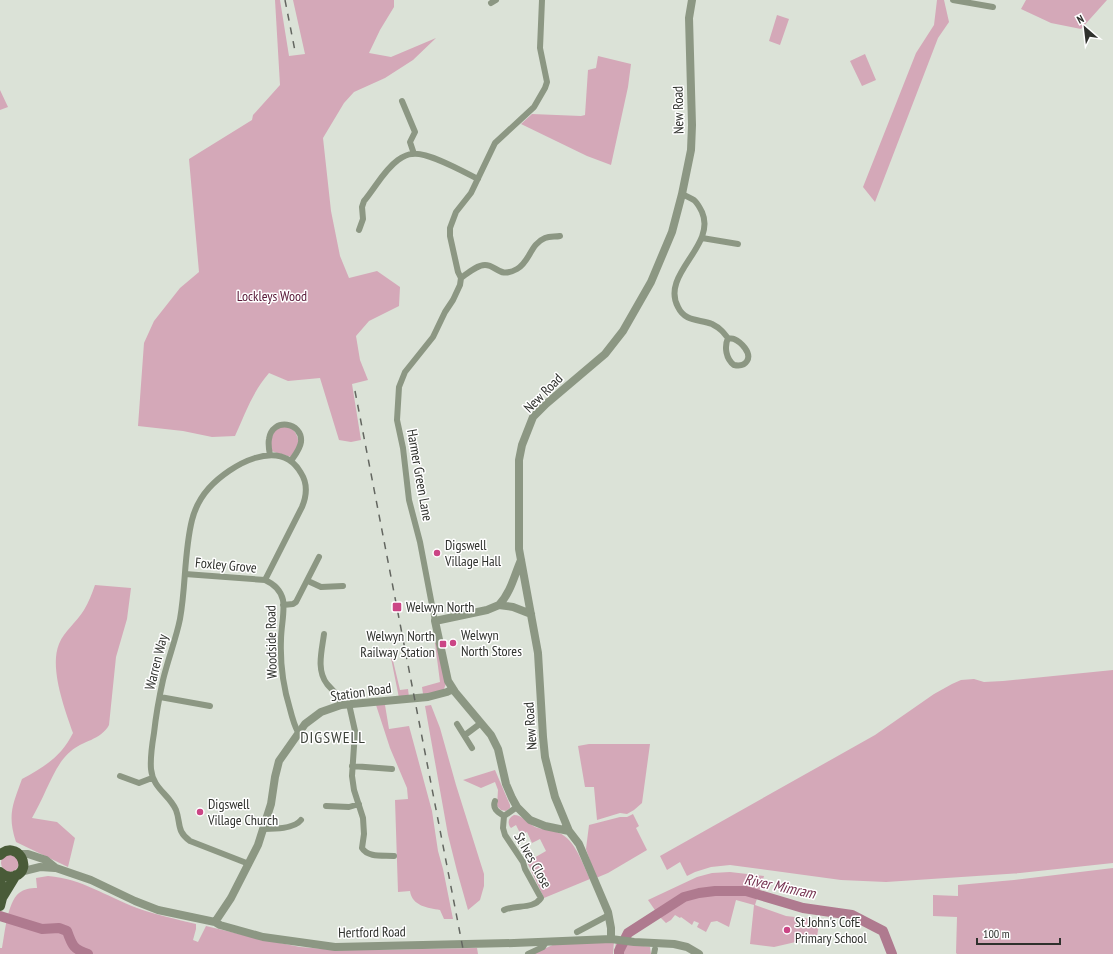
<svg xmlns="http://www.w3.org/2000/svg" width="1113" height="954" viewBox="0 0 1113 954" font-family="'PT Sans Narrow',sans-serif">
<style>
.green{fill:#d4a8b8}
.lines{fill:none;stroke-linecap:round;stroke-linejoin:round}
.river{stroke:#af7a8f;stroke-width:10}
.minor{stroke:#8c9783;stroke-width:6}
.tertiary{stroke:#8c9783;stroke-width:8}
.primary{stroke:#495b38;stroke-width:10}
.rail{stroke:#636660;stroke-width:1.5;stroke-dasharray:7 7;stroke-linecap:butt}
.poi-dot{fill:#cb4585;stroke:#fff;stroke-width:1.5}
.labels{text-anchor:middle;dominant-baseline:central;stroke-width:3;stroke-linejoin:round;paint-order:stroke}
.street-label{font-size:14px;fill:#2f312d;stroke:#fff}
.park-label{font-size:14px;fill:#581837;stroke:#fff}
.poi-label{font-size:14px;fill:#2f312d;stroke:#fff;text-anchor:start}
.water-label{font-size:15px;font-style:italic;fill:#753250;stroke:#fff}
.quarter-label{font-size:16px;letter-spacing:1px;fill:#3b4037;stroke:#fff}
</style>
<rect width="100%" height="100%" fill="#dbe2d7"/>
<path class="green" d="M 275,0 L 280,0 L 289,56 L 305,54 L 293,0 L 394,0 L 394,7 L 380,30 L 369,53 L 391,57 L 436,38 L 413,60 L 385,78 L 354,92 L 344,103 L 323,138 L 331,211 L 340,256 L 349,278 L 377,271 L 400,287 L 399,306 L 369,321 L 356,336 L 360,360 L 368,380 L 352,384 L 361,440 L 351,442 L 339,440 L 320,378 L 288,381 L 269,373 C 253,391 245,414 235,436 L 212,437 L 183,431 L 138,426 L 144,343 L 154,321 L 180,288 L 199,272 L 189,159 L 252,120 L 253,115 L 280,85 Z
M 937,0 L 944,0 L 949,22 L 938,38 L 875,202 L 863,187 L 916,53 L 934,25 Z
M 1026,0 L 1107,0 L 1081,29 L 1051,23 L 1021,9 Z
M 777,15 L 789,19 L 780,45 L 769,41 Z
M 865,54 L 876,80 L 862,86 L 850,61 Z
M 598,56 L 631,64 L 628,87 L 611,165 L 587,156 L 521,124 L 532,114 L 581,116 L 585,115 L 588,70 L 596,68 Z
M 0,90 L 8,107 L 0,110 Z
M 284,426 C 295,429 297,433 299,444 L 291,457 L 271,451 L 271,439 L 275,430 Z
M 95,585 L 131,588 L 127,619 L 116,657 L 109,725 C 101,740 82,741 71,751 C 58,762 53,776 46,790 C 42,799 37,809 32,818 L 57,822 L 75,838 L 68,867 L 16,842 C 7,815 13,804 22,779 C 44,767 61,757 73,733 C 65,710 49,668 59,644 C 64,631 77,622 84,610 C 89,602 92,593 95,585 Z
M 435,643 L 437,643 L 446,684 L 443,691 L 423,694 L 422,687 L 440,682 Z
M 389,648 L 390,648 L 400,690 L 408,689 L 409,697 L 399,698 Z
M 1113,670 L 1113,863 L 1020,873 L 886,882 L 841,880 L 730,865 L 711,867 L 695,872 L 687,876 L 680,862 L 667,870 L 660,856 L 875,735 L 934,694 L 952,684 L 961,680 L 974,679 L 984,682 L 1003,681 Z
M 376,705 L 385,705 L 389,729 L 409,726 L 432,811 L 438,851 L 443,869 L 453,919 L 444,919 L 440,910 C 428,908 412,906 410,891 L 398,892 L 395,800 L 408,799 L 407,788 L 390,748 Z
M 431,705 L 440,728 L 456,785 L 484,874 L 484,886 L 480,900 L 468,910 L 457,871 L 448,835 L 425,706 Z
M 589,744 L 650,744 L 642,803 L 634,810 L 627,814 L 620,813 L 597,820 L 594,787 L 585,787 L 578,746 Z
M 495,770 L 510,805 L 510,808 L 506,811 L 501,810 L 497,806 L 498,790 L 495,782 L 481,788 L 463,780 Z
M 633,814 L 639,826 L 636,828 L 647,850 L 608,873 L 596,878 L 586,849 L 589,825 L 620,817 L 627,817 Z
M 514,815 C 522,815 527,823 535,827 C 543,830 552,829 559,833 C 575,839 583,865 590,879 L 544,898 L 527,862 L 546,851 L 540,839 L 532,843 L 527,832 L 521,835 L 516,825 L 511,828 C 507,823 508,818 514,815 Z
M1 863a9 9 0 1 1 18 0a9 9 0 1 1-18 0Z
M 1113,868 L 1113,954 L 957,954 L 956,953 L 957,917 L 933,916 L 933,895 L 958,896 L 958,885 L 1014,880 Z
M 730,872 L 764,876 L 755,905 L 786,916 L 820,920 L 817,936 L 814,936 L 813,938 L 801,937 L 800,941 L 774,947 L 750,944 L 754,905 L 736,900 L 729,927 L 717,921 L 711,922 L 706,932 L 697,927 L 699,923 L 694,921 L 692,925 L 681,917 L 680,918 L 675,915 L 671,920 L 666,923 L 659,916 L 648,900 L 697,877 L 712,873 Z
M 48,876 C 83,879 105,896 137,908 C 156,915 176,919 196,924 L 196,929 L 193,940 L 198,942 L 206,926 L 260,939 L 300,947 L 336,950 L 371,950 L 477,948 L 478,954 L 0,954 L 0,948 L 2,948 C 5,933 7,903 19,893 C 24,889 30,888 37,888 L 36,878 Z
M 614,941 L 613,954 L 533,954 L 557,943 Z
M 616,942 L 650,947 L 651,954 L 614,954 Z"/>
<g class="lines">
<path class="river" d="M 0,916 L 42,929 L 59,928 L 67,931 C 72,945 73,949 88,954
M 619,954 L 619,951 L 628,933 L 684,897 L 699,893 L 715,891 L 746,891 L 803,908 L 852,915 L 883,931 L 892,954"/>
<path class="minor" d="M 953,0 L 993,7
M 491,3 L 496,0
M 402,101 L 415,132 L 410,142 L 414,154
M 682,194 C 686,196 692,198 695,201 C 698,204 700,208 702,212 C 717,246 660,274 678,307 C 685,322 699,319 712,324 C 716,326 719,328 722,331 C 724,333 726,336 728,338 C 730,339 732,338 734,339 C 741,342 752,353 747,361 C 744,366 739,366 734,365 C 726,359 724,347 728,338
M 359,230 L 363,219 L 362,207 L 364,201 C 375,188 384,170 398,160 C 401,158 408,154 412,154 C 427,151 464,172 478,179
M 702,238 L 738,244
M 461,278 C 468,273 477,265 485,265 C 497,265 499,279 517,269 C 530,262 530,244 545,238 C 550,236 555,237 560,236
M 270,455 C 269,450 268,444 269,439 C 272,417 303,422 301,442 C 300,449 295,455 291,461
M 185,574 L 265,580 C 274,584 281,591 283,600 C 285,612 281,627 281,640 C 280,664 283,686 290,709 C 292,717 294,725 298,732
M 308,581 L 321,587 L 343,586
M 283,605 L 293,604 L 296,602 L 319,557
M 435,621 L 420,542 L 409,500 L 403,448 L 397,420 L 399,387 L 405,372 L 433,337 L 445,312 L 453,300 L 460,285 L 461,278 L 458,272 L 450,236 L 450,228 L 456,212 L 471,193 L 495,143 L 534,107 L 545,88 L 547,82 L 540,48 L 542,0
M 324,634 C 322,650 316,670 327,684 C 333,691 339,695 341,705
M 160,697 L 210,706
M 349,704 L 355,731 L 352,776 L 354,790 L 363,818 L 364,834 L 362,848 C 368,858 384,855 394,856
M 457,724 L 472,748
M 465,735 L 481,723
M 352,766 L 392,769
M 120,776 L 139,783 L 152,778
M 495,801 C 492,809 498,812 504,816 L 503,828 L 505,835 L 523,862 L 525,869 L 541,898 C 533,910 516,904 504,910
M 326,806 L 349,807 L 359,804
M 504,816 L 517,807
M 264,829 C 274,829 294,829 301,820
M 249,864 L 190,841 C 176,831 181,823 176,810 C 169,794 153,789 151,769 C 150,757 152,745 154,733 C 156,715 159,698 163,680 C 168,659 176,639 180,619 C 186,586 184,552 192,520 C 195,508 201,497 209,488 C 230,465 280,436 301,473 C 308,484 307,495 302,507 L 265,580
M 577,932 L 609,915
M 528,954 L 543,947 L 546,942
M 654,954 L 655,949"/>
<path class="tertiary" d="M 499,605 C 511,592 514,576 521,560
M 531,614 L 513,607 L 499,605 L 487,610 L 435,621 L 448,681 L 455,692 L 491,735 L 498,749 L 506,784 L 512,798 L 517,807 L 530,820 L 545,826 L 569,831 L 579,844 L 608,912 L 611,928 L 611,939
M 569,831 L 555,797 L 545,757 L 543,737 L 538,653 L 519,549 L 519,460 L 522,445 L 533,417 L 546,404 L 605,354 L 623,331 L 651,282 L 672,232 L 682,194 L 691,150 L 692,125 L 689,18 L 692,0
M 19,854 L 28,854 L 46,860 L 56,868 L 91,880 L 135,901 L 158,910 L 215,922 L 220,925 L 263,937 L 335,947 L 514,943 L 611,939 L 634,942 L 674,944 L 687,947 L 699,954
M 20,872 L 40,867 L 55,868
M 215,922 L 231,898 L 258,845 L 271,804 L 275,777 L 279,761 L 305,724 L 321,712 L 341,705 L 428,697 L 447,692 L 453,689"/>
<path class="primary" d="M 0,855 C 17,839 34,869 15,876 C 9,878 4,876 0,872
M 0,875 L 2,898
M 0,906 L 2,898 L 16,875"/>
<path class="rail" d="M 285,0 L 295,51
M 355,391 L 464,954"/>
</g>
<g class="poi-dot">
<circle cx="437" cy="553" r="4"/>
<rect x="392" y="602" width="10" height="10" rx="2"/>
<circle cx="453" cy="643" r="4"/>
<rect x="439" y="640" width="8" height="8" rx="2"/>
<circle cx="200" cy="812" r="4"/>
<circle cx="787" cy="930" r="4"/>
</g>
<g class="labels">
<g class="street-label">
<text transform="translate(678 110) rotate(-91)">New Road</text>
<text transform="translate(543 393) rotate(-45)">New Road</text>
<text transform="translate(420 475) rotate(80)">Harmer Green Lane</text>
<text transform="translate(226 565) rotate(5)">Foxley Grove</text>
<text transform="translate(271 642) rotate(-91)">Woodside Road</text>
<text transform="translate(156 662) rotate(-76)">Warren Way</text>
<text transform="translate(361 692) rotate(-8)">Station Road</text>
<text transform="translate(530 726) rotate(-94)">New Road</text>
<text transform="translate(533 860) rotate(61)">St Ives Close</text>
<text transform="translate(372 932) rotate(-1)">Hertford Road</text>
</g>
<g class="park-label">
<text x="272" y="296">Lockleys Wood</text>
</g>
<g class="poi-label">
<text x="445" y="545">Digswell<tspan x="445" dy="16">Village Hall</tspan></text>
<text x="406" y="607">Welwyn North</text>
<text x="461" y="635">Welwyn<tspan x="461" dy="16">North Stores</tspan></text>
<text x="435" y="636" text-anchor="end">Welwyn North<tspan x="435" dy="16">Railway Station</tspan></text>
<text x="208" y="804">Digswell<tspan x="208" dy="16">Village Church</tspan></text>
<text x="795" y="922">St John's CofE<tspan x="795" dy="16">Primary School</tspan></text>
</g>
<g class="water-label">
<text transform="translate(780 886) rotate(12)">River Mimram</text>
</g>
<g class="quarter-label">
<text x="333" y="737">DIGSWELL</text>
</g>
</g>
<g transform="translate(1085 28) rotate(332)" stroke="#ffffff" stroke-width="3" paint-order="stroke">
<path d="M0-3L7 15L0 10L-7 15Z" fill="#2f312d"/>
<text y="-6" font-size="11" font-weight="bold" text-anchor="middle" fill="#2f312d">N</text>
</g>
<path d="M977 938v6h83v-6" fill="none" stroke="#2f312d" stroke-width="2"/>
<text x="983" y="938" font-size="12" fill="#2f312d" stroke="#ffffff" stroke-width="3" paint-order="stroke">100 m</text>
</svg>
